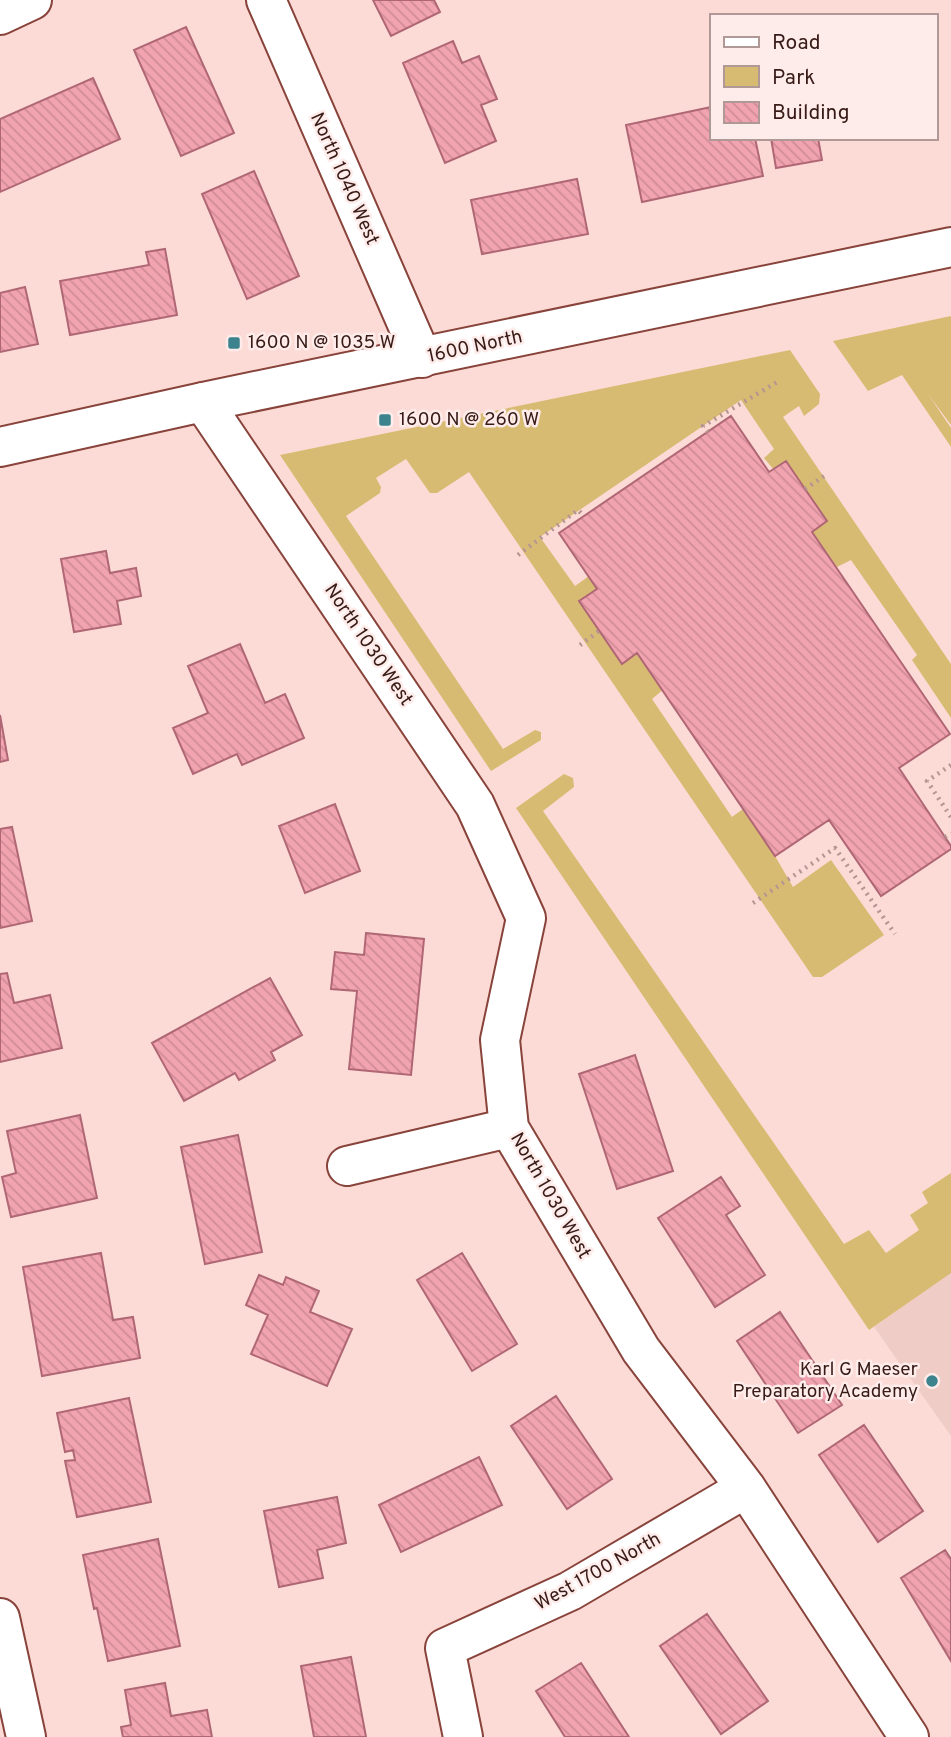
<svg xmlns="http://www.w3.org/2000/svg" width="951" height="1737" viewBox="0 0 951 1737" font-family="Overpass,sans-serif">
<style>
.built{fill:#f0ccc6}
.green{fill:#d8bb73}
.building{fill:url(#building-back-hatch);stroke:#b06775;stroke-width:2}
.lines{fill:none;stroke-linecap:round;stroke-linejoin:round}
.minor-casing{stroke:#88433b;stroke-width:42}
.secondary-casing{stroke:#88433b;stroke-width:42}
.path{stroke:#b59591;stroke-width:4.5;stroke-dasharray:2 5;stroke-linecap:butt}
.minor{stroke:#fff;stroke-width:38}
.secondary{stroke:#fff;stroke-width:38}
.poi-dot{fill:#3c838d;stroke:#feecea;stroke-width:2.5}
.labels{text-anchor:middle;dominant-baseline:central;stroke-width:5;stroke-linejoin:round;paint-order:stroke}
.street-label{font-size:19px;fill:#381b17;stroke:#feecea}
.poi-label{font-size:19px;fill:#381b17;stroke:#feecea;text-anchor:start}
</style>
<defs>
<pattern id="building-back-hatch" width="6" height="6" patternUnits="userSpaceOnUse" patternTransform="scale(1.75)"><rect width="6" height="6" fill="#f2a3b0"/><path d="M-1 5l2 2M0 0l6 6M5-1l2 2" fill="none" stroke="#d08c97"/></pattern>
</defs>
<rect width="100%" height="100%" fill="#fcdbd6"/>
<path class="built" d="M 951,1272 L 951,1436 L 874,1327 Z"/>
<path class="green" d="M 951,316 L 951,425 L 928,394 L 951,428 L 951,447 L 902,375 L 868,391 L 833,341 Z
M 790,350 L 820,394 L 819,404 L 804,416 L 799,406 L 783,417 L 951,664 L 951,718 L 912,660 L 917,655 L 851,560 L 837,567 L 812,532 L 827,521 L 786,461 L 774,470 L 764,458 L 774,449 L 741,400 L 540,537 L 575,586 L 589,576 L 597,589 L 579,601 L 621,663 L 637,653 L 665,688 L 652,699 L 732,817 L 743,809 L 775,856 L 793,887 L 831,860 L 884,935 L 822,977 L 813,977 L 469,472 L 437,493 L 430,493 L 406,459 L 376,478 L 381,487 L 380,493 L 346,516 L 503,749 L 535,730 L 541,732 L 541,740 L 491,771 L 280,455 Z
M 564,774 L 573,778 L 574,787 L 543,811 L 844,1244 L 869,1230 L 886,1253 L 919,1230 L 910,1215 L 928,1203 L 922,1192 L 951,1173 L 951,1273 L 869,1330 L 516,808 Z"/>
<path class="building" d="M 373,0 L 434,0 L 440,12 L 391,36 Z
M 186,27 L 234,133 L 181,156 L 134,50 Z
M 453,41 L 462,63 L 479,56 L 497,99 L 481,105 L 496,141 L 445,163 L 403,63 Z
M 93,78 L 120,139 L 0,192 L 0,119 Z
M 711,107 L 711,138 L 755,138 L 763,176 L 642,202 L 626,125 Z
M 771,138 L 818,138 L 822,160 L 776,168 Z
M 254,171 L 299,276 L 247,299 L 202,194 Z
M 577,179 L 588,234 L 482,254 L 471,200 Z
M 165,249 L 177,315 L 70,335 L 60,281 L 149,265 L 146,252 Z
M 25,287 L 38,344 L 0,352 L 0,293 Z
M 731,416 L 769,472 L 786,461 L 805,489 L 827,521 L 812,532 L 950,734 L 899,768 L 951,846 L 951,849 L 881,896 L 829,820 L 775,856 L 637,653 L 622,664 L 579,601 L 597,589 L 559,533 Z
M 106,551 L 110,573 L 136,568 L 141,596 L 117,601 L 121,624 L 74,632 L 61,559 Z
M 240,644 L 265,703 L 285,694 L 304,738 L 242,765 L 237,754 L 193,774 L 173,728 L 208,713 L 188,666 Z
M 0,715 L 8,760 L 0,762 Z
M 335,804 L 360,871 L 305,893 L 279,826 Z
M 12,827 L 32,921 L 0,928 L 0,829 Z
M 366,933 L 424,939 L 411,1075 L 349,1069 L 357,991 L 331,989 L 335,952 L 364,955 Z
M 7,973 L 14,1003 L 50,995 L 62,1048 L 0,1062 L 0,974 Z
M 270,978 L 302,1035 L 271,1052 L 275,1060 L 239,1080 L 235,1073 L 184,1101 L 152,1043 Z
M 635,1055 L 673,1171 L 617,1189 L 579,1074 Z
M 80,1115 L 97,1198 L 11,1217 L 2,1177 L 16,1173 L 7,1131 Z
M 238,1135 L 262,1252 L 205,1264 L 181,1147 Z
M 721,1177 L 740,1206 L 726,1215 L 765,1275 L 715,1307 L 658,1218 Z
M 101,1253 L 113,1320 L 133,1317 L 140,1358 L 42,1376 L 23,1267 Z
M 462,1253 L 517,1344 L 472,1371 L 417,1280 Z
M 259,1275 L 283,1285 L 286,1277 L 319,1291 L 310,1312 L 352,1329 L 327,1386 L 251,1354 L 268,1315 L 246,1305 Z
M 780,1312 L 842,1405 L 798,1433 L 737,1341 Z
M 556,1396 L 612,1479 L 567,1509 L 511,1426 Z
M 129,1398 L 151,1502 L 77,1517 L 65,1461 L 75,1460 L 73,1450 L 65,1452 L 57,1413 Z
M 864,1425 L 923,1511 L 878,1542 L 819,1455 Z
M 479,1457 L 502,1505 L 401,1552 L 379,1505 Z
M 337,1497 L 346,1543 L 317,1550 L 323,1578 L 279,1587 L 264,1511 Z
M 158,1539 L 180,1646 L 108,1661 L 97,1608 L 94,1609 L 83,1555 Z
M 945,1550 L 951,1559 L 951,1661 L 901,1578 Z
M 707,1614 L 768,1701 L 721,1734 L 660,1646 Z
M 351,1657 L 366,1737 L 314,1737 L 301,1666 Z
M 581,1663 L 629,1737 L 565,1737 L 536,1691 Z
M 165,1683 L 171,1716 L 207,1710 L 212,1737 L 123,1737 L 121,1727 L 131,1725 L 125,1690 Z"/>
<g class="lines">
<g class="minor-casing">
<path id="minor" d="M 266,0 L 422,358
M 0,15 L 32,0
M 203,402 L 475,805 L 526,918 L 500,1040 L 509,1128 L 641,1350 L 746,1488 L 909,1737
M 347,1166 L 509,1128
M 0,1618 L 26,1737
M 463,1737 L 445,1648 L 570,1591 L 746,1488"/>
</g>
<g class="secondary-casing">
<path id="secondary" d="M 0,447 L 203,402 L 951,247"/>
</g>
<path class="path" d="M 708,432 L 703,426 L 779,381
M 805,489 L 827,474
M 518,555 L 578,510 L 584,516
M 580,645 L 599,631
M 951,765 L 927,781 L 951,817
M 945,837 L 951,833
M 753,903 L 835,848 L 895,934"/>
<use href="#minor" class="minor"/>
<use href="#secondary" class="secondary"/>
</g>
<g class="poi-dot">
<rect x="227" y="336" width="14" height="14" rx="3.5"/>
<rect x="378" y="413" width="14" height="14" rx="3.5"/>
<circle cx="932" cy="1381" r="7"/>
</g>
<g class="labels">
<g class="street-label">
<text transform="translate(344 179) rotate(66)">North 1040 West</text>
<text transform="translate(475 347) rotate(-12)">1600 North</text>
<text transform="translate(368 645) rotate(56)">North 1030 West</text>
<text transform="translate(550 1196) rotate(60)">North 1030 West</text>
<text transform="translate(598 1572) rotate(-29)">West 1700 North</text>
</g>
<g class="poi-label">
<text x="248" y="343">1600 N @ 1035 W</text>
<text x="399" y="420">1600 N @ 260 W</text>
<text x="918" y="1370" text-anchor="end">Karl G Maeser<tspan x="918" dy="22">Preparatory Academy</tspan></text>
</g>
</g>
<rect x="710" y="14" width="228" height="126" fill="#feecea" stroke="#af9896" stroke-width="2"/>
<rect x="724" y="37" width="35" height="10" fill="#ffffff" stroke="#af9896" stroke-width="2"/>
<text x="772" y="49" font-size="21" fill="#381b17">Road</text>
<rect x="724" y="66" width="35" height="21" fill="#d8bb73" stroke="#af9896" stroke-width="2"/>
<text x="772" y="84" font-size="21" fill="#381b17">Park</text>
<rect x="724" y="102" width="35" height="21" fill="url(#building-back-hatch)" stroke="#af9896" stroke-width="2"/>
<text x="772" y="119" font-size="21" fill="#381b17">Building</text>
</svg>
